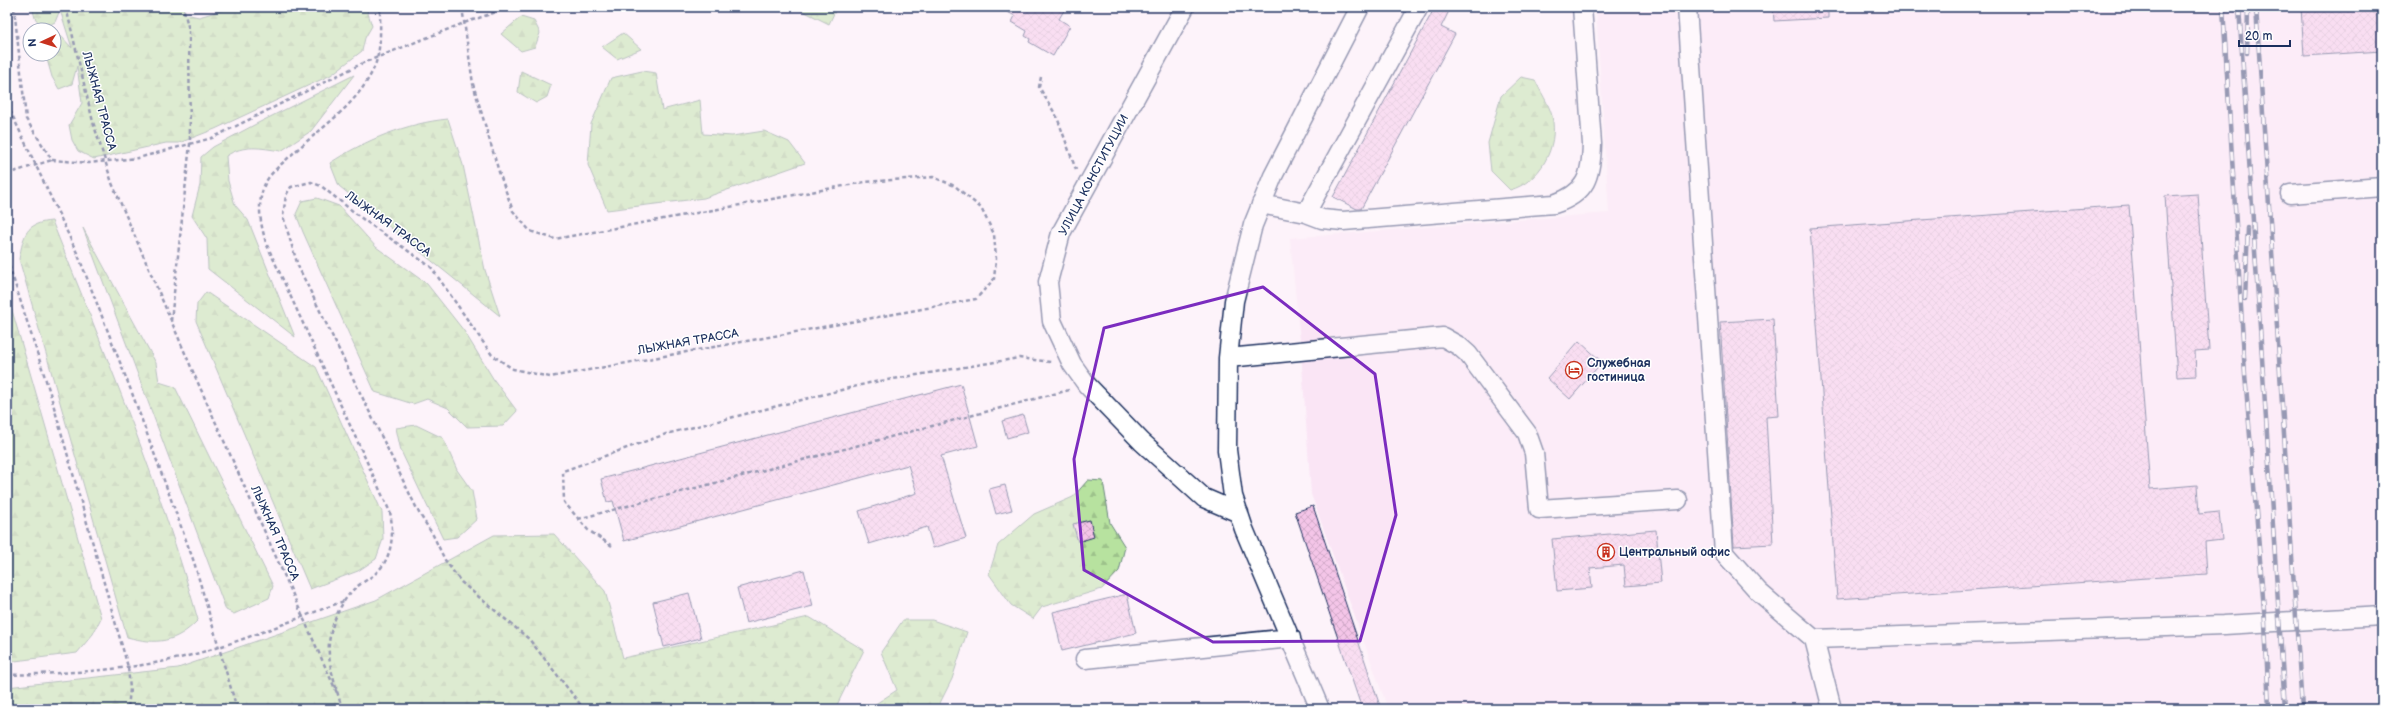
<svg xmlns="http://www.w3.org/2000/svg" width="2389" height="716" viewBox="0 0 2389 716" font-family="'Balsamiq Sans',sans-serif">
<style>
.built{fill:#fae5f5}
.forest{fill:url(#forest-firs);stroke:#69887e}
.park{fill:url(#park-crowns);stroke:#69887e}
.building{fill:url(#building-cross-hatch);stroke:#1b2f5e}
.lines{fill:none;stroke-linecap:round;stroke-linejoin:round}
.minor-casing{stroke:#1b2f5e;stroke-width:21}
.path{stroke:#1b2f5e;stroke-width:2.5;stroke-dasharray:4 3;stroke-linecap:butt}
.minor{stroke:#fff;stroke-width:18}
.rail-casing{stroke:#1b2f5e;stroke-width:4.5}
.rail{stroke:#fff;stroke-width:3;stroke-dasharray:9;stroke-linecap:butt}
.marked{fill:none;stroke:#7b2cbf;stroke-width:3;stroke-linejoin:round}
.labels{text-anchor:middle;dominant-baseline:central;stroke-width:3;stroke-linejoin:round;paint-order:stroke}
.street-label{font-size:12px;fill:#1b2f5e;stroke:#fff}
.poi-label{font-size:12px;font-weight:bold;fill:#1b2f5e;stroke:#fff;text-anchor:start}
</style>
<defs>
<pattern id="forest-firs" width="22" height="20" patternUnits="userSpaceOnUse"><rect width="22" height="20" fill="#b7e29f"/><path d="M5 1l3.5 6h-7zM16 11l3.5 6h-7z" fill="#9dc28b"/></pattern>
<pattern id="park-crowns" width="20" height="18" patternUnits="userSpaceOnUse"><rect width="20" height="18" fill="#b7e29f"/><path d="M2 6a3 3 0 1 1 6 0M12 15a3 3 0 1 1 6 0" fill="none" stroke="#9dc28b"/></pattern>
<pattern id="building-cross-hatch" width="8" height="8" patternUnits="userSpaceOnUse"><rect width="8" height="8" fill="#f4c5e8"/><path d="M0 0l8 8M0 8l8-8" fill="none" stroke="#d1aac9"/></pattern>
</defs>
<rect width="100%" height="100%" fill="#fdf3fa"/>
<filter id="ink" filterUnits="userSpaceOnUse"><feTurbulence type="fractalNoise" baseFrequency=".025" numOctaves="2"/><feDisplacementMap in="SourceGraphic" scale="8" xChannelSelector="R" yChannelSelector="G"/><feConvolveMatrix kernelMatrix="1 2 1 2 8 2 1 2 1" color-interpolation-filters="sRGB"/></filter>
<g filter="url(#ink)">
<path class="built" d="M 1596,7 L 2382,7 L 2382,709 L 1388,709 L 1311,494 L 1301,351 L 1290,238 L 1609,213 Z"/>
<path class="forest" d="M 32,7 L 183,7 L 185,14 L 199,17 L 233,7 L 366,7 L 372,26 L 365,38 L 362,51 L 331,75 L 215,129 L 179,143 L 166,143 L 94,159 L 78,151 L 72,140 L 69,125 L 82,103 L 77,66 L 72,84 L 59,89 L 52,77 L 46,56 L 47,54 L 54,54 L 54,35 L 60,35 L 72,48 L 60,10 L 55,22 L 43,28 L 35,18 Z
M 521,17 L 534,21 L 540,33 L 535,47 L 521,51 L 501,34 Z
M 623,33 L 641,49 L 617,59 L 602,47 Z
M 521,71 L 551,85 L 547,97 L 536,103 L 518,92 Z
M 642,71 L 656,73 L 662,110 L 700,100 L 703,134 L 732,136 L 764,131 L 789,142 L 805,163 L 704,198 L 607,210 L 588,165 L 591,124 L 611,78 Z
M 354,75 L 311,131 L 281,151 C 261,148 244,144 226,156 L 228,181 L 235,205 L 248,220 L 295,337 L 208,269 L 207,239 L 192,216 L 200,185 L 201,157 L 213,147 L 256,124 Z
M 1521,77 L 1535,80 C 1540,91 1549,104 1552,116 C 1559,147 1540,182 1510,190 L 1491,171 L 1488,143 L 1501,96 Z
M 448,119 L 463,165 L 485,270 L 500,316 L 339,186 L 330,163 C 365,140 407,123 448,119 Z
M 317,198 L 339,206 L 376,247 L 427,284 L 464,331 L 494,380 L 517,411 L 503,426 L 467,427 L 448,408 L 427,399 L 413,404 L 375,392 L 303,232 L 296,214 L 302,201 Z
M 52,221 C 105,353 160,484 198,620 C 176,643 157,645 127,637 L 19,259 C 24,235 25,223 52,221 Z
M 83,228 L 156,363 L 159,382 L 175,387 L 273,586 L 269,598 L 234,614 L 226,610 Z
M 206,292 L 316,367 L 382,512 L 383,539 L 376,559 L 358,571 L 310,589 L 196,321 L 197,304 Z
M 7,293 L 101,618 L 93,634 L 77,653 L 15,661 L 7,660 Z
M 416,425 L 443,438 L 457,470 L 472,491 L 477,519 L 457,537 L 443,539 L 401,451 L 396,428 Z
M 1088,480 L 1103,481 L 1110,523 L 1125,547 L 1119,571 L 1102,589 L 1042,607 L 1033,619 L 1011,605 L 989,574 L 998,545 L 1034,514 L 1073,497 Z
M 554,534 L 605,591 L 623,658 L 809,617 L 864,650 L 835,709 L 7,709 L 7,687 L 178,668 L 376,600 L 494,535 Z
M 903,620 L 932,620 L 967,632 L 952,679 L 937,709 L 854,709 L 874,705 L 897,690 L 881,652 Z"/>
<path class="park" d="M 795,7 L 837,7 L 829,24 Z"/>
<path class="building" d="M 998,7 L 1066,7 L 1059,19 L 1070,26 L 1053,56 L 1029,42 L 1030,39 L 1025,36 L 1027,31 L 1012,22 L 1015,16 Z
M 1435,7 L 1451,7 L 1441,27 L 1455,34 L 1361,209 L 1357,209 L 1333,197 Z
M 1773,7 L 1828,7 L 1828,18 L 1774,21 Z
M 2301,7 L 2382,7 L 2382,51 L 2304,56 Z
M 2198,194 L 2209,350 L 2195,351 L 2196,376 L 2177,377 L 2165,196 Z
M 2129,205 L 2150,489 L 2197,485 L 2199,514 L 2219,512 L 2222,540 L 2205,542 L 2207,574 L 1837,599 L 1810,228 Z
M 1773,319 L 1779,416 L 1766,417 L 1773,544 L 1734,546 L 1720,322 Z
M 1579,341 L 1602,362 L 1570,399 L 1547,378 Z
M 961,384 L 978,446 L 941,456 L 966,538 L 933,548 L 927,527 L 869,544 L 859,511 L 917,493 L 908,465 L 624,541 L 613,501 L 607,502 L 601,479 Z
M 1023,415 L 1028,432 L 1007,438 L 1002,421 Z
M 1005,485 L 1012,510 L 996,514 L 989,489 Z
M 1313,506 L 1323,536 L 1381,709 L 1362,709 L 1295,512 Z
M 1090,520 L 1094,537 L 1078,542 L 1073,524 Z
M 1656,530 L 1661,583 L 1626,586 L 1624,565 L 1590,568 L 1592,588 L 1557,591 L 1552,539 Z
M 804,570 L 813,606 L 746,623 L 737,588 Z
M 689,593 L 701,638 L 664,647 L 653,602 Z
M 1127,594 L 1136,633 L 1062,651 L 1053,612 Z"/>
<g class="lines">
<g class="minor-casing">
<path id="minor" d="M 1185,7 L 1061,233 L 1048,282 L 1052,321 L 1072,364 L 1087,385 L 1142,442 L 1204,498 L 1239,513
M 1687,7 L 1724,553 L 1759,592 L 1814,639 L 1832,709
M 2290,194 L 2382,187
M 1261,204 L 1306,213 L 1322,219 L 1343,221 L 1554,204 C 1587,193 1591,176 1592,144 L 1582,7
M 1306,213 L 1419,7
M 1228,358 L 1443,337 L 1459,346 L 1468,354 L 1527,433 L 1534,453 L 1539,509 L 1678,500
M 1814,639 L 2224,625 L 2382,616
M 1085,659 L 1291,638
M 1320,709 L 1244,529 L 1233,496 L 1227,450 L 1228,358 L 1234,301 L 1253,225 L 1273,176 L 1360,7"/>
</g>
<path class="path" d="M 14,7 L 26,119 L 52,160 L 89,163 L 138,158 L 212,138 L 363,63 L 464,23 L 511,7
M 66,7 L 93,122 L 112,183 L 194,374 L 337,693
M 462,7 L 473,84 L 499,172 L 513,211 L 530,231 L 555,239 L 865,182 L 933,177 L 955,186 L 981,208 L 994,234 L 996,259 L 994,279 L 976,299 L 550,377 L 513,369 L 492,355 L 431,267 L 364,220 L 321,186 L 311,182 L 291,187 L 286,195 L 283,216 L 298,266 L 419,513 L 433,535 L 445,560 L 461,582 L 529,639 L 584,709
M 1041,77 L 1039,87 L 1057,117 L 1076,170
M 7,104 L 78,255 L 132,393 L 194,562 L 237,709
M 7,174 L 52,160
M 7,259 L 50,393 L 128,667 L 130,689 L 128,709
M 171,321 L 190,144 L 189,30 L 183,7
M 578,519 L 1069,390
M 612,546 L 588,530 L 564,502 L 563,471 L 666,434 L 869,383 L 1019,358 L 1051,362
M 7,675 C 73,673 143,670 206,651 C 253,637 298,618 344,601
M 342,709 C 337,689 327,664 329,643 C 331,625 340,603 353,590 C 360,583 370,579 377,572 C 393,557 394,532 390,512 L 266,243 C 261,225 257,208 263,189 C 266,177 278,167 287,159 C 316,131 356,107 373,70 C 382,51 380,27 380,7"/>
<use href="#minor" class="minor"/>
<g class="rail-casing">
<path id="rail" d="M 2223,7 L 2245,374 L 2265,622 L 2269,709
M 2239,7 L 2285,709
M 2256,7 L 2302,709
M 2247,53 L 2248,7
M 2245,300 L 2248,228"/>
</g>
<use href="#rail" class="rail"/>
</g>
</g>
<path d="M0 0H2389V716H0ZM 1263,287 L 1375,374 L 1396,515 L 1360,641 L 1213,642 L 1084,570 L 1074,459 L 1104,328 Z" fill="#fdf3fa" fill-opacity=".55" fill-rule="evenodd"/>
<path class="marked" d="M 1263,287 L 1375,374 L 1396,515 L 1360,641 L 1213,642 L 1084,570 L 1074,459 L 1104,328 Z"/>
<defs>
<g id="hotel-ring" transform="scale(0.9)"><circle r="9.5" fill="#fff" stroke="#c8321e" stroke-width="1.5"/><path d="M-6-4.5h1.5V1H6V5H4.5V3h-9V5H-6ZM-4 0a1.8 1.8 0 1 1 3.6 0ZM.5 0V-2.5h3Q6-2.5 6 0Z" fill="#c8321e"/></g>
<g id="building-ring" transform="scale(0.9)"><circle r="9.5" fill="#fff" stroke="#c8321e" stroke-width="1.5"/><path d="M-4-6H4V6H1V3H-1V6H-4ZM-2.5-4.3h1.7v1.8h-1.7ZM.8-4.3h1.7v1.8H.8ZM-2.5-1h1.7V.8h-1.7ZM.8-1h1.7V.8H.8Z" fill="#c8321e"/></g>
</defs>
<g fill-rule="evenodd">
<use href="#hotel-ring" x="1574" y="370"/>
<use href="#building-ring" x="1606" y="552"/>
</g>
<g class="labels">
<g class="street-label">
<text transform="translate(99 101) rotate(75)">ЛЫЖНАЯ ТРАССА</text>
<text transform="translate(1094 175) rotate(-62)">УЛИЦА КОНСТИТУЦИИ</text>
<text transform="translate(388 224) rotate(36)">ЛЫЖНАЯ ТРАССА</text>
<text transform="translate(688 342) rotate(-10)">ЛЫЖНАЯ ТРАССА</text>
<text transform="translate(275 533) rotate(66)">ЛЫЖНАЯ ТРАССА</text>
</g>
<g class="poi-label">
<text x="1587" y="363">Служебная<tspan x="1587" dy="14">гостиница</tspan></text>
<text x="1619" y="552">Центральный офис</text>
</g>
</g>
<rect width="2389" height="716" fill="none" stroke="#fff" stroke-width="24"/>
<rect x="12" y="12" width="2365" height="692" fill="none" stroke="#1b2f5e" stroke-width="1.5" filter="url(#ink)"/>
<g transform="translate(42 42) rotate(266)"><circle r="19" fill="#ffffff" stroke="#a4acbf"/>
<path d="M0-3L7 15L0 10L-7 15Z" fill="#c8321e"/>
<text y="-6" font-size="11" font-weight="bold" text-anchor="middle" fill="#1b2f5e">N</text>
</g>
<path d="M2239 40v6h51v-6" fill="none" stroke="#1b2f5e" stroke-width="2"/>
<text x="2245" y="40" font-size="12" fill="#1b2f5e" stroke="#ffffff" stroke-width="3" paint-order="stroke">20 m</text>
</svg>
